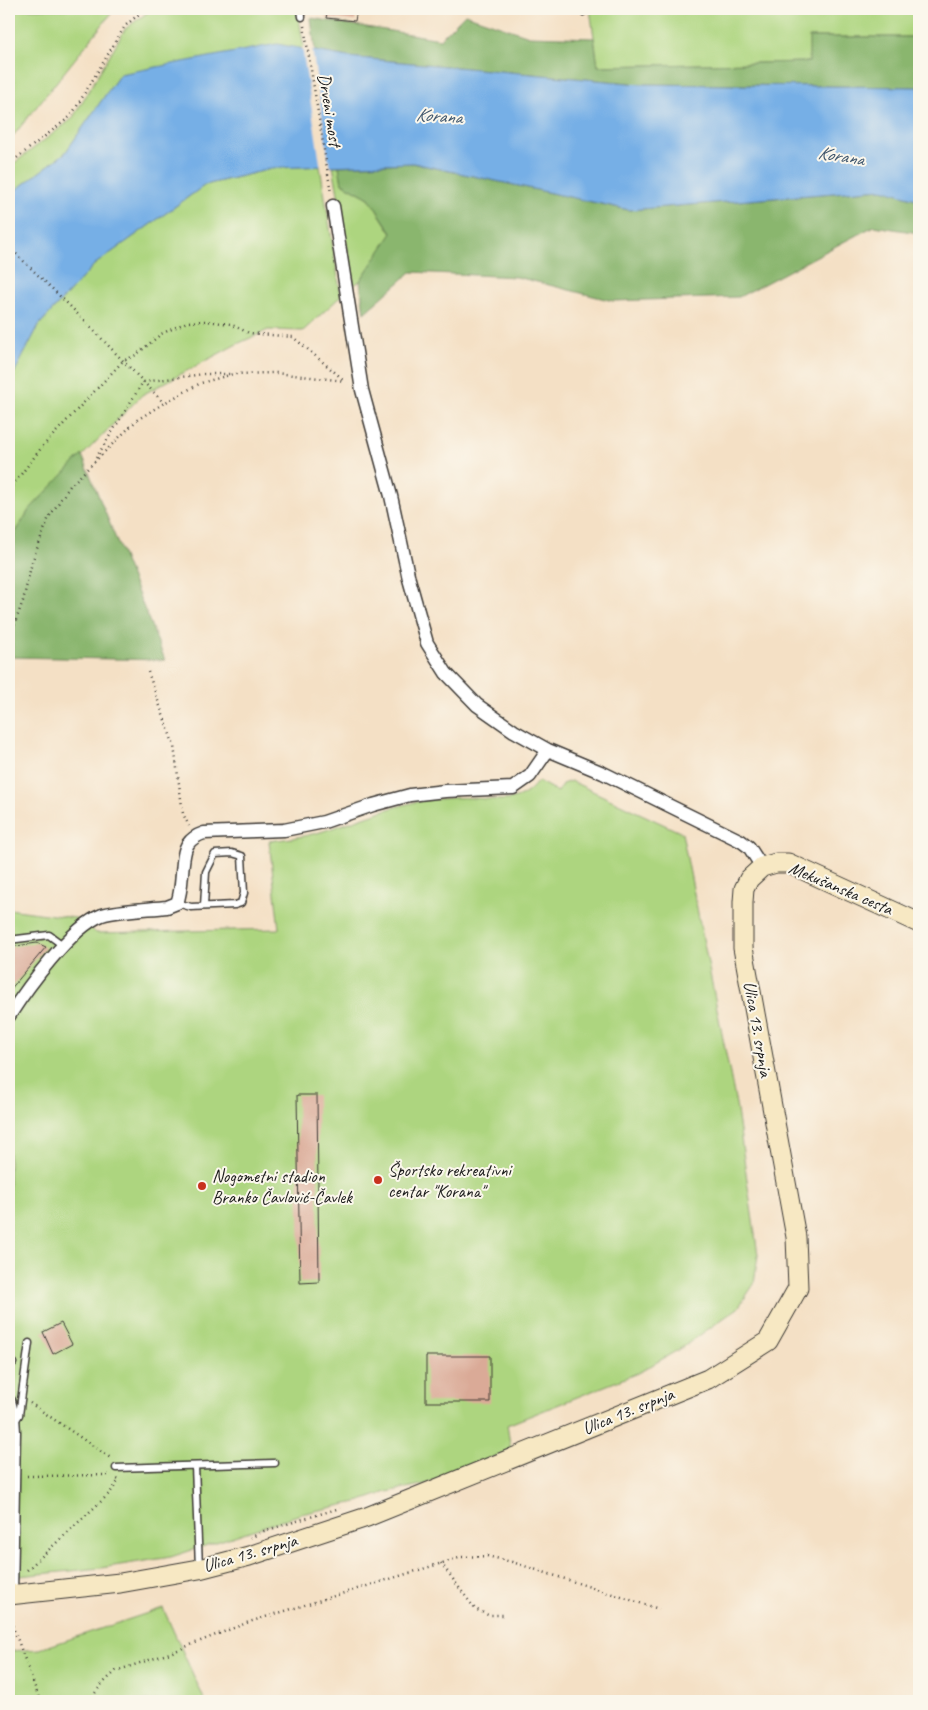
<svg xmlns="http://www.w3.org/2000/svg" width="928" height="1710" viewBox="0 0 928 1710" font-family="Caveat,sans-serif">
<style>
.green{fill:#add57f;stroke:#64784e}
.forest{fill:#8ab66e;stroke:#536945}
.water{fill:#76afe6;stroke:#496681}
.pier{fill:#f4e0c5}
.building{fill:#daaa97}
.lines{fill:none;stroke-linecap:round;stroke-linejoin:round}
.lane-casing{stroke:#3c3935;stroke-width:9}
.street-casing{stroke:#3c3935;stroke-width:15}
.secondary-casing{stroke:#3c3935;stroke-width:21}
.path{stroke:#3c3935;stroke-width:2.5;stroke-dasharray:1 4;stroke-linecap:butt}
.lane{stroke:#fff;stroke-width:6}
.street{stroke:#fff;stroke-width:12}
.secondary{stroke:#f7e8c3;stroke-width:19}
.poi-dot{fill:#c8321e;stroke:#fbf7ec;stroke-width:2}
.labels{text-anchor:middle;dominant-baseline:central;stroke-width:4;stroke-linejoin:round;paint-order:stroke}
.street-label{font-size:18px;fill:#1c1c1c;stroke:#fbf7ec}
.poi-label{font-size:18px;fill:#1c1c1c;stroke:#fbf7ec;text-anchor:start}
.water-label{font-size:19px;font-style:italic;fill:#40576d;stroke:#fbf7ec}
</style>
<rect width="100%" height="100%" fill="#fbf7ec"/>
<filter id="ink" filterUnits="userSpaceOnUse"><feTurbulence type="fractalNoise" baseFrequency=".02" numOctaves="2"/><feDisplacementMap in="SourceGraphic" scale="10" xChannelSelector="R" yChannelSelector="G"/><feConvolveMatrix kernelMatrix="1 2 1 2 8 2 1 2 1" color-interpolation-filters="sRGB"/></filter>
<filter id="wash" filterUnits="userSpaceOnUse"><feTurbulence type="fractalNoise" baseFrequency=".0096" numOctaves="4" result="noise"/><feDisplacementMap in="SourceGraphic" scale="20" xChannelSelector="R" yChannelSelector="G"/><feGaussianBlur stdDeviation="1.12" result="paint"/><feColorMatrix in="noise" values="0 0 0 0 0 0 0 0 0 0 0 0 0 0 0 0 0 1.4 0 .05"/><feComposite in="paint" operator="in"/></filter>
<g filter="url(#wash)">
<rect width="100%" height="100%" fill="#f4e0c5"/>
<path class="green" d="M 9,9 L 115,9 L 9,141 Z
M 152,9 L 295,9 L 299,18 L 304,49 L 120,74 L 65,153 L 9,195 L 9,167 L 72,119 L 125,29 Z
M 590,9 L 919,9 L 919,37 L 810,37 L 810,62 L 598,66 Z
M 320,166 L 341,296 L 303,331 L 268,330 L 235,345 L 142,395 L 29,510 L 9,544 L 9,383 L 39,325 L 94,265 L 205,185 L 275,168 Z
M 333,166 L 339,166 L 342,183 L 369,198 L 392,234 L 360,281 L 354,285 Z
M 538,781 L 558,792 L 562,784 L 571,781 L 682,833 L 736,1104 L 758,1255 L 754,1284 L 738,1308 L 683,1347 L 640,1372 L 507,1425 L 511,1450 L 426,1484 L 387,1492 L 361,1501 L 301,1514 L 171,1557 L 101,1568 L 9,1577 L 9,909 L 82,919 L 96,933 L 279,929 L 269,841 C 285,839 302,837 317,833 C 357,821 397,802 438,799 C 450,798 461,797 472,798 C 499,799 519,807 538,781 Z
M 163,1608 L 205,1701 L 9,1701 L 9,1651 L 40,1649 Z"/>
<path class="forest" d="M 465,14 L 529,36 L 594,38 L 598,66 L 809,62 L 809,37 L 919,37 L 919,87 L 639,84 L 348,57 L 315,51 L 311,18 L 440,39 Z
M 413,163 L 629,210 L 882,189 L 919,200 L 919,233 L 874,226 L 739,297 L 613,301 L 517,277 L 411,272 L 364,313 L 360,281 L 392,233 L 369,198 L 342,183 L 339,166 Z
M 82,455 L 165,660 L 9,657 L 9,544 L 29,510 Z"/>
<path class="water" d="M 277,44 L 348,57 L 639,84 L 919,87 L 919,200 L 882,189 L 629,210 L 413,163 L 275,168 L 205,185 L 94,265 L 39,325 L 9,383 L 9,195 L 65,153 L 120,74 Z"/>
<path class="pier" d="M 302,46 L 312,48 L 330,169 L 321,169 Z"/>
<g id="blocks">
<path class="building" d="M 328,9 L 357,9 L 355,21 L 326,18 Z
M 37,943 L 46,947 L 9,991 L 9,947 Z
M 297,1095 L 317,1095 L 319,1282 L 300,1283 Z
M 61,1323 L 72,1344 L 53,1354 L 43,1332 Z
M 426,1356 L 490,1356 L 490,1402 L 426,1402 Z"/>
</g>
</g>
<g filter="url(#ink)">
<use href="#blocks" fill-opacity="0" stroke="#3c3935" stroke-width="1"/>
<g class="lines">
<g class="lane-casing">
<path id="lane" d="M 301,9 L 302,17
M 582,9 L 583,12
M 177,903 L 191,907 L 235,905 L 241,903 L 244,893 L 242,856 L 232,853 L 215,854 L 206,872 L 204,906
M 9,940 L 49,935 L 64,946
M 9,1364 L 13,1363
M 15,1421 L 19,1415 L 29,1343
M 195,1466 L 199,1567
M 116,1468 L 275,1463"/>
</g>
<g class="street-casing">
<path id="street" d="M 333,206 L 362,390 L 391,496 L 409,579 L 427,643 L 446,673 L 477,705 L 514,731 L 548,750 L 603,773 L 741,841 L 749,847 L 762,867
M 9,1016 C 27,988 71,927 102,915 C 117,910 150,909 167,907 L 177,903 C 184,887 180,855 188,844 C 192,838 198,835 204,833 L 284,830 L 324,822 L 373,805 L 410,795 L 445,791 L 513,788 L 530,776 L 548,750
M 9,1401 L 13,1417 L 14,1432 L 11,1595"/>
</g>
<g class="secondary-casing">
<path id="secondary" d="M 9,1595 L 120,1583 L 199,1569 L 249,1556 L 367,1517 L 708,1379 L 768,1341 L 798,1288 L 796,1237 L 743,948 L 743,902 L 744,889 L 749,879 L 762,867 L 776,863 L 788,863 L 919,923"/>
</g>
<path class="path" d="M 304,26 L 331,193
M 9,164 L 71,116 L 125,26 L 145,9
M 9,247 L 68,304 L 164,403
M 96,458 L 143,382 L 204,374 L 230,374
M 9,490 L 42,447 L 123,361 L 136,355 L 161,334 L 187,322 L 206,321 L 230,324 L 249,333 L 293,337 L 344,380
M 9,639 L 23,601 L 32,562 L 49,517 L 70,486 L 137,420 L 164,403 L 201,383 L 233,374 L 276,373 L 345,381
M 148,672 L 174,746 L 183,814 L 189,826
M 30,1403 L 112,1459
M 27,1476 L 110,1475
M 250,1538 L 264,1531 L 340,1508
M 441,1563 L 475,1609 L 488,1615 L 504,1615
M 27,1570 L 110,1493 L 119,1480 L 117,1479 L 116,1476
M 9,1616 L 40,1701
M 89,1701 L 102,1684 L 116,1671 L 170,1653 L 249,1622 L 462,1557 L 487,1556 L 512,1562 L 659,1609"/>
<use href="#lane" class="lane"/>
<use href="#street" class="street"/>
<use href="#secondary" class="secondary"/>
</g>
</g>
<g class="poi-dot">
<circle cx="378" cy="1180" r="5"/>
<circle cx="202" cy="1186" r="5"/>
</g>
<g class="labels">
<g class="street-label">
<text transform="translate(330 110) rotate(81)">Drveni most</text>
<text transform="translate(841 888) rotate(23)">Mekušanska cesta</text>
<text transform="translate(758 1029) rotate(80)">Ulica 13. srpnja</text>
<text transform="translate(628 1411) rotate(-22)">Ulica 13. srpnja</text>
<text transform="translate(250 1553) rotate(-16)">Ulica 13. srpnja</text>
</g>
<g class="poi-label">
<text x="388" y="1170">Športsko rekreativni<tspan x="388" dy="21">centar "Korana"</tspan></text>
<text x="212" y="1176">Nogometni stadion<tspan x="212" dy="21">Branko Čavlović-Čavlek</tspan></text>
</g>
<g class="water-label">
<text transform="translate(439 116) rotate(4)">Korana</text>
<text transform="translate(841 156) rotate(9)">Korana</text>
</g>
</g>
<rect width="928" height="1710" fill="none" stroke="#fbf7ec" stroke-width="30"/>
</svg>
